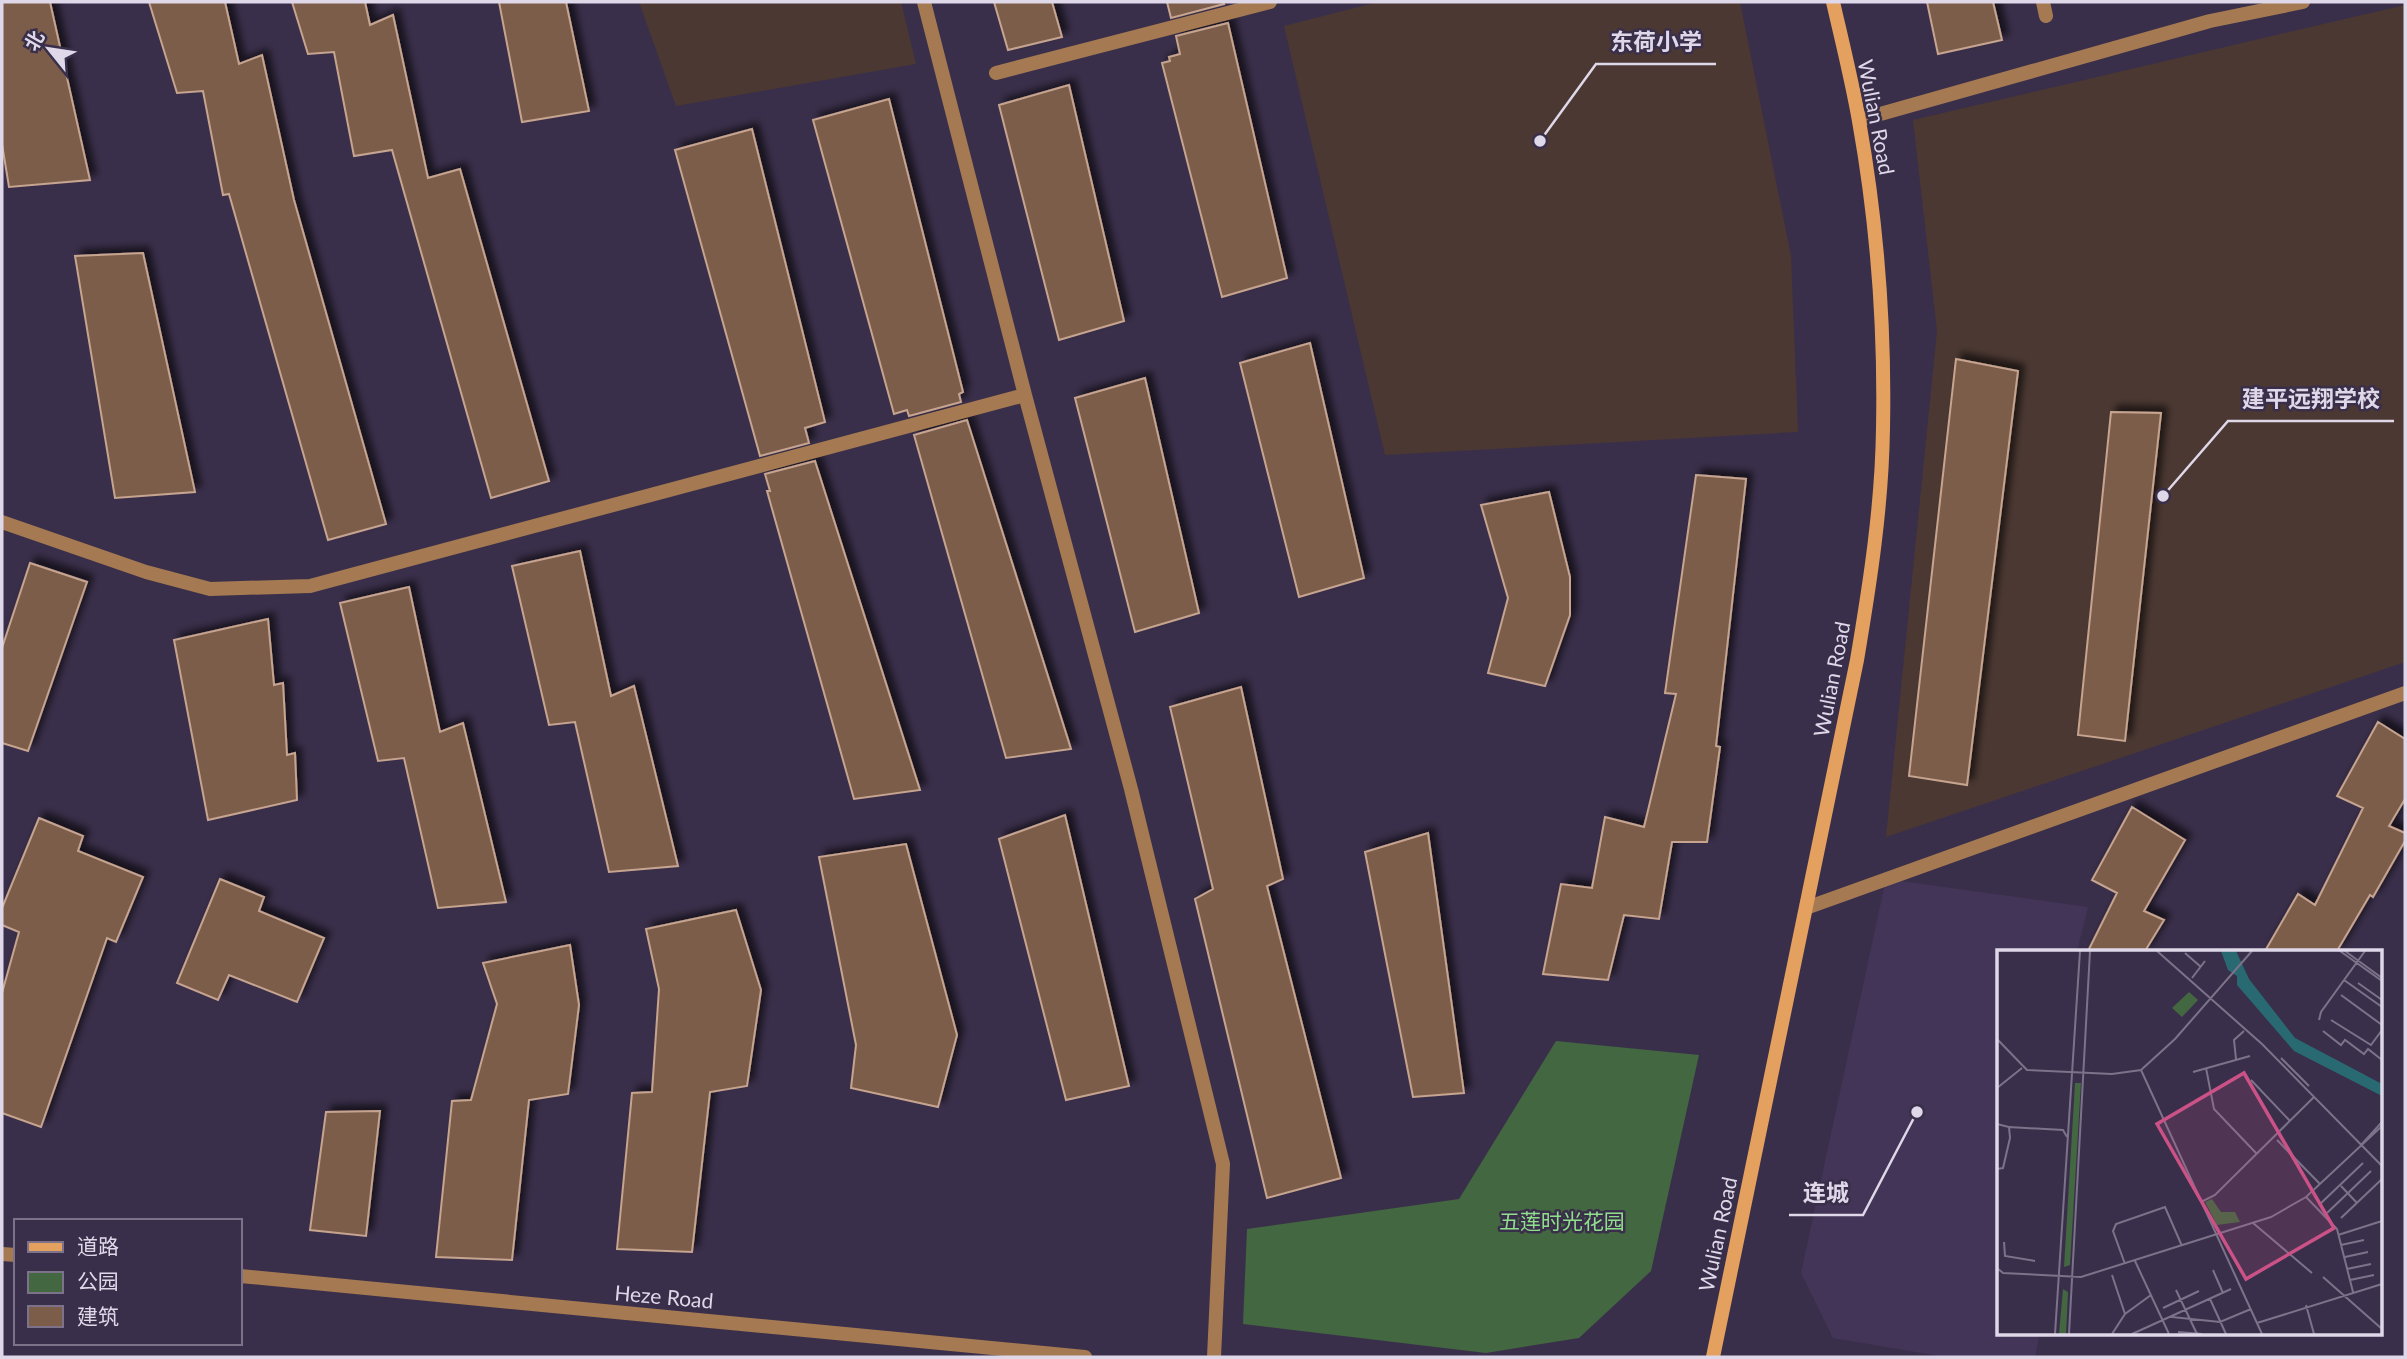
<svg xmlns="http://www.w3.org/2000/svg" width="2407" height="1359" viewBox="0 0 2407 1359" font-family="Lato,'Noto Sans SC',sans-serif">
<style>
.built{fill:#433557}
.education{fill:#4b3832}
.green{fill:#436741}
.building{fill:#7b5d4a;stroke:#c6a490;stroke-width:2;filter:url(#shadow)}
.lines{fill:none;stroke-linecap:round;stroke-linejoin:round}
.lane{stroke:#a57a52;stroke-width:14}
.street{stroke:#a57a52;stroke-width:14}
.secondary{stroke:#e4a05e;stroke-width:14}
.labels{text-anchor:middle;dominant-baseline:central;stroke-width:5;stroke-linejoin:round;paint-order:stroke}
.street-label{font-size:21px;fill:#ded8e9;stroke:#3a2f4a}
.park-label{font-size:21px;fill:#8fdf8a;stroke:#3a2f4a}
.inset-road{fill:none;stroke:#7c738a;stroke-width:2}
.view{fill:#ca5286;fill-opacity:0.15;stroke:#ca5286;stroke-width:3.5}
.inset-edge{fill:none;stroke:#ded8e9;stroke-width:3.5}
.leader{fill:none;stroke:#ded8e9;stroke-width:2.5}
.callout-dot{fill:#ded8e9;stroke:#3a2f4a;stroke-width:2.5}
.callout-label{font-size:23px;text-anchor:middle;font-weight:bold;fill:#ded8e9;stroke:#3a2f4a;stroke-width:5;stroke-linejoin:round;paint-order:stroke}
</style>
<defs>
<filter id="shadow"><feDropShadow dx="6" dy="-6" stdDeviation="3.5" flood-color="#0009"/></filter>
</defs>
<rect width="100%" height="100%" fill="#3a2f4a"/>
<path class="built" d="M 1886,879 L 2088,907 L 2077,951 L 1999,951 L 1999,1333 L 2040,1333 L 2035,1357 L 1945,1357 L 1833,1338 L 1801,1273 Z"/>
<path class="education" d="M 639,2 L 901,2 L 916,64 L 676,106 Z
M 1378,2 L 1740,2 L 1791,256 L 1798,432 L 1385,455 L 1284,26 Z
M 2405,5 L 2405,662 L 1886,837 L 1937,331 L 1913,120 Z"/>
<path class="green" d="M 1556,1041 L 1699,1055 L 1651,1271 L 1579,1338 L 1486,1353 L 1243,1324 L 1247,1229 L 1459,1199 Z"/>
<path class="building" d="M 2,2 L 50,2 L 90,180 L 9,187 L 2,144 Z
M 149,2 L 225,2 L 239,64 L 262,55 L 294,200 L 386,524 L 328,540 L 229,194 L 223,195 L 203,91 L 177,93 Z
M 292,2 L 365,2 L 370,25 L 393,15 L 428,178 L 460,169 L 549,481 L 491,498 L 392,150 L 354,156 L 334,52 L 308,54 Z
M 499,2 L 566,2 L 589,111 L 522,122 Z
M 994,2 L 1052,2 L 1062,37 L 1008,50 Z
M 1167,2 L 1223,2 L 1224,4 L 1171,18 Z
M 1927,2 L 1993,2 L 2002,40 L 1938,54 Z
M 1228,23 L 1287,278 L 1222,297 L 1162,63 L 1170,61 L 1169,57 L 1180,54 L 1176,36 Z
M 1069,85 L 1124,321 L 1059,340 L 999,105 Z
M 889,99 L 963,392 L 959,394 L 961,402 L 909,416 L 907,410 L 894,414 L 813,120 Z
M 752,129 L 825,422 L 805,428 L 809,443 L 760,456 L 675,150 Z
M 143,253 L 195,492 L 115,498 L 75,256 Z
M 1310,343 L 1364,578 L 1299,597 L 1240,363 Z
M 1956,359 L 2018,371 L 1967,785 L 1909,776 Z
M 1145,378 L 1199,613 L 1135,632 L 1075,398 Z
M 2111,412 L 2161,413 L 2125,741 L 2078,735 Z
M 967,420 L 1071,749 L 1006,758 L 914,435 Z
M 815,461 L 920,790 L 854,799 L 767,491 L 770,491 L 765,474 Z
M 1696,475 L 1746,479 L 1716,746 L 1720,747 L 1707,842 L 1672,842 L 1659,919 L 1624,915 L 1608,980 L 1543,974 L 1561,884 L 1592,888 L 1605,817 L 1644,827 L 1676,694 L 1665,693 Z
M 1549,492 L 1570,577 L 1570,615 L 1545,686 L 1488,673 L 1508,598 L 1481,505 Z
M 580,551 L 611,696 L 634,686 L 678,866 L 609,872 L 575,722 L 549,725 L 512,566 Z
M 30,563 L 87,582 L 28,751 L 2,743 L 2,648 Z
M 409,587 L 440,732 L 463,723 L 506,902 L 438,908 L 404,758 L 378,761 L 340,603 Z
M 268,619 L 274,685 L 283,683 L 287,755 L 295,753 L 297,800 L 208,820 L 174,640 Z
M 1241,687 L 1283,879 L 1267,886 L 1341,1178 L 1267,1198 L 1195,899 L 1213,889 L 1170,707 Z
M 2378,722 L 2405,739 L 2405,799 L 2389,826 L 2405,833 L 2405,841 L 2373,897 L 2370,895 L 2337,951 L 2265,951 L 2298,894 L 2315,905 L 2363,808 L 2337,796 Z
M 2132,807 L 2185,840 L 2144,911 L 2164,920 L 2145,951 L 2088,951 L 2117,893 L 2092,880 Z
M 1065,815 L 1129,1086 L 1066,1100 L 999,839 Z
M 39,818 L 83,836 L 78,851 L 143,877 L 116,942 L 107,938 L 41,1127 L 2,1113 L 2,993 L 19,932 L 2,925 L 2,908 Z
M 1428,833 L 1464,1093 L 1413,1097 L 1365,852 Z
M 906,844 L 957,1035 L 938,1107 L 851,1088 L 856,1045 L 819,857 Z
M 220,879 L 264,897 L 259,911 L 324,938 L 297,1002 L 229,975 L 218,1000 L 177,983 Z
M 736,910 L 761,990 L 747,1086 L 710,1092 L 692,1252 L 617,1249 L 632,1093 L 652,1092 L 659,989 L 646,929 Z
M 570,945 L 579,1005 L 568,1094 L 529,1100 L 512,1260 L 436,1257 L 452,1101 L 471,1100 L 497,1004 L 483,963 Z
M 380,1111 L 366,1236 L 310,1230 L 326,1112 Z"/>
<g class="lines">
<path class="lane" d="M 924,2 L 1025,395 L 1131,789 L 1223,1164 L 1214,1357
M 2043,2 L 2046,16
M 996,73 L 1270,2
M 1859,120 L 2210,21 L 2303,2
M 2,522 L 146,572 L 210,589 L 310,586 L 1025,395
M 1806,908 L 2405,693"/>
<path class="street" d="M 2,1254 L 16,1255
M 240,1276 L 1085,1357"/>
<path class="secondary" d="M 1713,1357 L 1857,660 C 1870,583 1882,506 1883,428 C 1885,325 1877,222 1859,121 C 1852,81 1842,41 1833,2"/>
</g>
<g class="labels">
<g class="street-label">
<text transform="translate(1877 117) rotate(79)">Wulian Road</text>
<text transform="translate(1831 679) rotate(-79)">Wulian Road</text>
<text transform="translate(1717 1234) rotate(-78)">Wulian Road</text>
<text transform="translate(664 1296) rotate(5)">Heze Road</text>
</g>
<g class="park-label">
<text x="1562" y="1220">五莲时光花园</text>
</g>
</g>
<g transform="translate(1997 950)">
<rect width="385" height="385" fill="#3a2f4a"/>
<path d="M 192,42 L 201,50 L 185,67 L 175,58 ZM 78,133 L 84,133 L 73,315 L 67,317 ZM 215,249 L 224,262 L 238,262 L 243,272 L 220,275 L 208,252 ZM 66,339 L 71,342 L 69,384 L 62,384 Z" fill="#436741"/>
<path d="M 224,1 L 239,1 L 252,29 L 298,88 L 385,134 L 385,146 L 297,101 L 240,35 L 240,26 L 231,20 Z" fill="#296a72"/>
<path class="inset-road" d="M 160,1 L 265,94 L 385,216M 343,1 L 385,31M 348,1 L 385,28M 188,3 L 204,17M 195,28 L 208,11M 347,30 L 385,57M 361,33 L 385,50M 344,45 L 385,75M 322,70 L 324,62 L 368,1M 334,70 L 374,95 L 385,80M 326,81 L 344,95 L 348,90 L 367,104 L 371,99 L 385,110M 0,89 L 30,120 L 115,124 L 144,120 L 178,89 L 255,1M 284,108 L 312,136M 239,109 L 237,90 L 247,81M 209,118 L 217,159 L 259,203M 144,120 L 265,384M 196,122 L 253,106M 254,130 L 293,171M 0,138 L 25,118M 0,174 L 12,177 L 13,188 L 6,218 L 0,219M 12,177 L 66,180 L 70,187M 280,190 L 323,234M 364,195 L 385,172M 344,236 L 360,253M 309,247 L 340,279 L 356,342M 204,252 L 218,245 L 317,147M 322,255 L 366,213M 330,263 L 374,221M 344,268 L 385,229M 256,273 L 315,323M 341,285 L 385,271M 7,292 L 8,306 L 38,311M 344,295 L 367,290M 348,307 L 371,302M 138,311 L 172,384M 128,314 L 116,281 L 119,274 L 168,257 L 185,296M 0,318 L 6,323 L 84,327 L 274,267 L 309,247 L 385,176M 350,319 L 374,314M 216,320 L 226,343M 115,325 L 128,364M 326,327 L 385,379M 353,330 L 377,325M 179,340 L 200,384M 213,349 L 229,384M 309,355 L 317,384M 166,358 L 202,341M 175,367 L 223,372 L 254,359M 260,373 L 385,334M 181,382 L 205,384M 58,384 L 83,1M 72,384 L 93,1M 115,384 L 128,364 L 154,345M 135,384 L 234,339"/>
<path class="view" d="M 247,123 L 337,278 L 249,329 L 160,174 Z"/>
<rect width="385" height="385" class="inset-edge"/>
</g>
<path class="leader" d="M1540 141L1596 64H1716M2163 496L2228 421H2394M1917 1112L1863 1215H1789"/>
<g class="callout-dot">
<circle cx="1540" cy="141" r="7"/>
<circle cx="2163" cy="496" r="7"/>
<circle cx="1917" cy="1112" r="7"/>
</g>
<g class="callout-label">
<text x="1656" y="50">东荷小学</text>
<text x="2311" y="407">建平远翔学校</text>
<text x="1826" y="1201">连城</text>
</g>
<rect width="2407" height="1359" fill="none" stroke="#ded8e9" stroke-width="7"/>
<rect x="14" y="1219" width="228" height="126" fill="#3a2f4a" stroke="#7c738a" stroke-width="2"/>
<rect x="28" y="1242" width="35" height="10" fill="#e4a05e" stroke="#7c738a" stroke-width="2"/>
<text x="77" y="1254" font-size="21" fill="#ded8e9">道路</text>
<rect x="28" y="1272" width="35" height="21" fill="#436741" stroke="#7c738a" stroke-width="2"/>
<text x="77" y="1289" font-size="21" fill="#ded8e9">公园</text>
<rect x="28" y="1306" width="35" height="21" fill="#7b5d4a" stroke="#7c738a" stroke-width="2"/>
<text x="77" y="1324" font-size="21" fill="#ded8e9">建筑</text>
<g transform="translate(49 49) rotate(300)" stroke="#3a2f4a" stroke-width="5" paint-order="stroke">
<path d="M0-5L12 26L0 18L-12 26Z" fill="#ded8e9"/>
<text y="-10" font-size="19" font-weight="bold" text-anchor="middle" fill="#ded8e9">北</text>
</g>
</svg>
